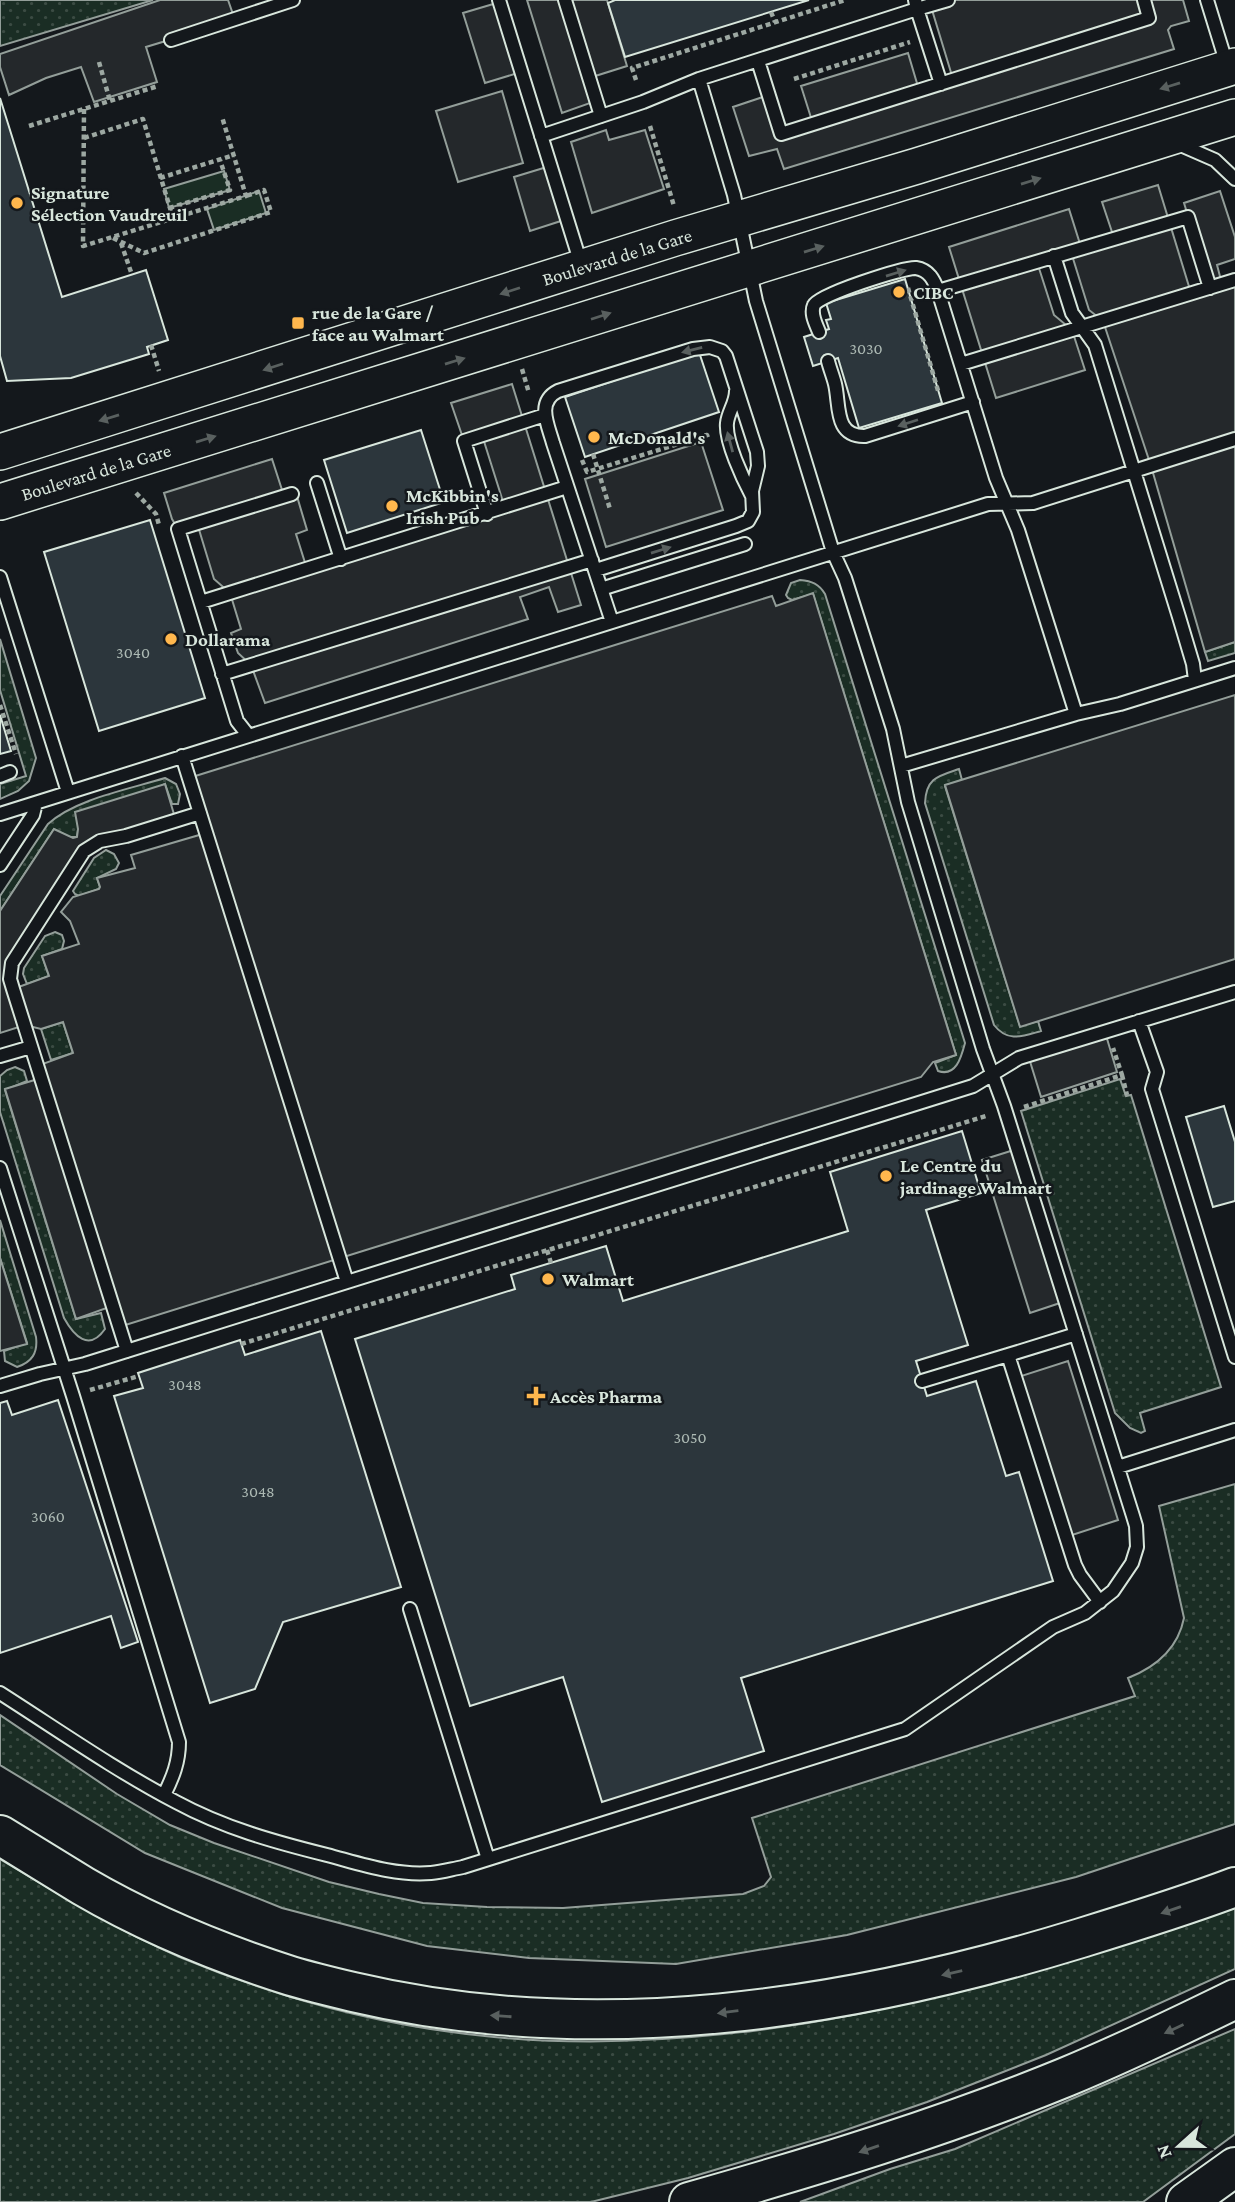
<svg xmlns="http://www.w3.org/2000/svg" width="1235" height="2202" viewBox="0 0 1235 2202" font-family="'Crimson Pro',serif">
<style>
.grass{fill:url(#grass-dots);stroke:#939e99;stroke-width:2}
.park{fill:#1a2d24;stroke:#939e99;stroke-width:2}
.parking{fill:#24282b;stroke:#939e99;stroke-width:2}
.building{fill:#2c363c;stroke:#d8e6dc;stroke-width:2}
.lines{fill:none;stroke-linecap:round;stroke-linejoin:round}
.lane-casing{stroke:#d8e6dc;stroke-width:16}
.secondary-casing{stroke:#d8e6dc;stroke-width:38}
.highway-casing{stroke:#d8e6dc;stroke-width:42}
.path{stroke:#9da8a2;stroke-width:4.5;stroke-dasharray:5 3.5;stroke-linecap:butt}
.lane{stroke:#14181c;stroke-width:12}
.secondary{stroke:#14181c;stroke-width:35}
.highway{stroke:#14181c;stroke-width:38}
.oneway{fill:#59605f}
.poi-dot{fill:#ffb74d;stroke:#14181c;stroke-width:2.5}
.labels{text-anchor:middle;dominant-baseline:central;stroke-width:5;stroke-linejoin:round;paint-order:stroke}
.number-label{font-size:16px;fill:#adbab4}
.poi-label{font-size:19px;font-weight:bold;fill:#d8e6dc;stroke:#14181c;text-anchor:start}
.street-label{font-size:19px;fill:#d8e6dc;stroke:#14181c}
</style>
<defs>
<pattern id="grass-dots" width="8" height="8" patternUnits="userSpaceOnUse" patternTransform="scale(1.75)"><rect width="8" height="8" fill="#1a2d24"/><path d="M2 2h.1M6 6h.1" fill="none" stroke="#3b4b43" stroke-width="1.8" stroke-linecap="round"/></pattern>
</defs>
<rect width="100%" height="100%" fill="#14181c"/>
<path class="grass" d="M 0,0 L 153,0 L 0,46 Z
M 800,580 C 812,581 819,584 825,594 L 965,1043 C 961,1058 956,1077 938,1071 L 935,1063 L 956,1055 L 813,594 L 792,600 L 788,598 L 786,595 L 791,583 Z
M 0,639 L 36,758 L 29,781 L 18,791 L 0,799 L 0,784 L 26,776 L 0,690 Z
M 1235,642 L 1235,653 L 1208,661 L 1205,652 Z
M 959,769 L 962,780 L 945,786 L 1020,1026 L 1038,1021 L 1041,1031 C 1023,1036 1008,1043 994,1025 L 925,803 C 926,778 938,776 959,769 Z
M 165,778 L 176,784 L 180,794 L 178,804 L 172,804 L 165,784 L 78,830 L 77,837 L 69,837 L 54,829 L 0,911 L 0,896 L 48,824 C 75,799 130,789 165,778 Z
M 106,850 L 114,854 L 119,863 L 116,869 L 97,878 L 100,887 L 99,889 L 79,896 L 75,894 L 73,891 L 94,858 Z
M 55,932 L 62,935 L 64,941 L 62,949 L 42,956 L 49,976 L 27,984 L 23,974 L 24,968 L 45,936 Z
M 63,1022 L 73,1053 L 51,1060 L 41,1029 Z
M 15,1067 L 24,1071 L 27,1081 L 5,1090 L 76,1319 L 101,1313 L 105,1329 C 89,1352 74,1336 64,1318 L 0,1112 L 0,1076 L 7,1070 Z
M 1120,1079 L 1126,1096 L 1131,1095 L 1221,1387 L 1140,1413 L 1145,1431 L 1141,1433 L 1130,1428 L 1115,1413 L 1021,1111 Z
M 0,1220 L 36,1337 C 38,1353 32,1362 17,1367 L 5,1361 L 4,1351 L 27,1343 L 0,1258 Z
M 1235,1484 L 1235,1824 L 1076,1877 L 847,1935 L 676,1964 L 529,1958 L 427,1946 L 282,1908 L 145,1853 L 0,1765 L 0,1715 L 117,1794 L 170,1825 L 214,1843 L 329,1882 L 379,1894 L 423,1903 L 487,1907 L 563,1908 L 743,1894 L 764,1886 L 771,1877 L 752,1818 L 1135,1696 L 1128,1678 C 1156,1667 1178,1648 1184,1618 L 1159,1506 Z
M 0,1859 C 59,1894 118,1931 182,1958 C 281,1999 387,2027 494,2037 C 641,2051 808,2030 950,1993 C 981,1985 1012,1974 1043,1965 C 1107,1945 1171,1925 1235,1906 L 1235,1969 L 1046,2055 L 927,2102 L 834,2134 L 688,2178 L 591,2202 L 0,2202 Z
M 1235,2029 L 1235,2134 L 1143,2202 L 800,2202 L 890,2169 L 955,2149 Z"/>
<path class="park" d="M 224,171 L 230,190 L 169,208 L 164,189 Z
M 259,191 L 266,213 L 214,230 L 207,209 Z"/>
<path class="parking" d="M 160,0 L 228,0 L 235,20 L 146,47 L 157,82 L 94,102 L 81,67 L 46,78 L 9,95 L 0,67 L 0,54 Z
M 527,0 L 607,0 L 627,66 L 589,78 L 596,101 L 562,113 Z
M 929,0 L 1183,0 L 1189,21 L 1171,26 L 1168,30 L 1174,49 L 784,169 L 777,149 L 749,156 L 733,107 L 769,95 L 781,134 L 813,124 L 801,86 L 908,53 L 919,90 L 953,79 Z
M 500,2 L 521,72 L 485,83 L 463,13 Z
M 502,91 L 523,163 L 458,182 L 436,111 Z
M 606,130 L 609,140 L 645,130 L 664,189 L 592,213 L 571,142 Z
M 550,166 L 567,219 L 530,231 L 514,177 Z
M 1158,185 L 1191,293 L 1210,288 L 1184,203 L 1220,191 L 1235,237 L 1235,259 L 1217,265 L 1222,284 L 1235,280 L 1235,642 L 1205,652 L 1151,466 L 1103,321 L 1089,310 L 1071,252 L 1037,262 L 1054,315 L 1072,330 L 1085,370 L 996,398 L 949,247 L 1069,209 L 1081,247 L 1114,238 L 1102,202 Z
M 512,384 L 581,605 L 558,612 L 549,587 L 520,597 L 528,619 L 265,703 L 251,665 L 238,653 L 231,633 L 241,629 L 230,593 L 214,579 L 197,523 L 178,529 L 172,519 L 164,493 L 272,459 L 284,496 L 296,493 L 307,530 L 296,534 L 307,569 L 505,508 L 482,435 L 464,441 L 451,403 Z
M 701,442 L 723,510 L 606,547 L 585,479 Z
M 813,593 L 956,1055 L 933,1062 L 921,1077 L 119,1327 L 112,1306 L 76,1319 L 5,1089 L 41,1078 L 37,1066 L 73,1053 L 63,1022 L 41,1029 L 25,1025 L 0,1033 L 0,911 L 54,829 L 73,838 L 77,837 L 78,829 L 75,812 L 165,784 L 176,821 L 92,845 L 12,963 L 13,989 L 49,976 L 42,956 L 79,944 L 70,921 L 61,912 L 73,897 L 99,889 L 100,887 L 97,878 L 135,868 L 131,855 L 206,833 L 189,778 L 772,596 L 776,606 Z
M 1235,695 L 1235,959 L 1020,1027 L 945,785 Z
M 1105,1032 L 1117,1072 L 1041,1097 L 1028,1055 Z
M 1017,1149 L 1066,1301 L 1030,1313 L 982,1160 Z
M 0,1258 L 27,1344 L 0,1351 Z
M 1068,1361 L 1118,1520 L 1066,1537 L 1015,1378 Z"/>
<path class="building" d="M 615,0 L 809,0 L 625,57 L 608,3 Z
M 0,98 L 62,297 L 146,270 L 168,340 L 147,347 L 149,354 L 71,378 L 7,381 L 0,356 Z
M 905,279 L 942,403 L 859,428 L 838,358 L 813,366 L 804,337 L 829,329 L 826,320 L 831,319 L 826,303 Z
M 699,352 L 719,412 L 585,457 L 565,397 Z
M 421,430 L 444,502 L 347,533 L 324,460 Z
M 150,520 L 205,698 L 99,731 L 44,552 Z
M 0,715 L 11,751 L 0,754 Z
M 1224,1106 L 1235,1142 L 1235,1201 L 1213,1207 L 1186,1117 Z
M 962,1131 L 981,1193 L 926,1210 L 968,1345 L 916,1361 L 927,1396 L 976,1381 L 1006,1476 L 1019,1472 L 1053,1581 L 741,1678 L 764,1751 L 602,1802 L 563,1677 L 470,1706 L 355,1339 L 515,1289 L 511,1275 L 606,1246 L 623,1301 L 848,1231 L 830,1172 Z
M 321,1331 L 401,1587 L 283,1622 L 255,1689 L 210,1703 L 114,1396 L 143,1388 L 138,1373 L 240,1340 L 245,1355 Z
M 58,1400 L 138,1642 L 121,1648 L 111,1616 L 0,1653 L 0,1403 L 7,1401 L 12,1415 Z"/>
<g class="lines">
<g class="lane-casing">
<path id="lane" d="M 499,0 L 581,264
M 565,0 L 601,116 L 643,102 L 699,79 L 917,9 L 915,0
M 1207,0 L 1227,65
M 171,40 L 293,0
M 758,61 L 781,134 L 1149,18 L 1144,0
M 941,84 L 917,9 L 948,0
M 541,136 L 601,116
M 1176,143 L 1215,160 L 1235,179
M 1054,256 L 1072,313 L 1095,345 L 1179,617 L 1193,664 L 1195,680
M 819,332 C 816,324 810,314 814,305 C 818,295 904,267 916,268 C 929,270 934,280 938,291
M 828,361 C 830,369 833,376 835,384 C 840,405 834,437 865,436 L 973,402
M 961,364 L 1235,280
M 736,391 C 736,403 728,412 727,423 C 725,441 743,479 752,496
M 317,483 L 341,559
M 487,514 L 464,441 L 545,415
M 596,570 L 736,526 L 748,521 L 753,512 L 752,491 L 758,466 L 757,452 L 726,356 L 722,351 L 710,347 L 693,349 L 558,391 C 536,402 548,425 553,443 L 612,622
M 0,577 L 68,792
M 601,589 L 745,544
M 201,602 L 567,487
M 222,674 L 592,560
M 1076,714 L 1018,530 L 996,478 L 938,291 L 1188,217 L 1210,288
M 248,735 L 237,721 L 178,529 L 292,494
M 182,756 L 347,1282
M 901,766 L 1076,714 L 1120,704 L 1235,668
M 0,776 L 10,772
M 0,814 L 988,504 L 1033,503 L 1235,439
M 0,865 L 33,815 L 36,803
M 1139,1021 L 1157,1072 L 1152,1089 L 1235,1357
M 0,1056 L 31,1047
M 0,1168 L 73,1396 L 179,1742 C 179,1762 173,1777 164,1795
M 1076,1334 L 1008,1355 L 1075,1565 L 1080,1575 L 1100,1602
M 127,1351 L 13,989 L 10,979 L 12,963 L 84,851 L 100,841 L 126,836 L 200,813
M 922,1381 L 1008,1355
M 0,1386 L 40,1374 L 85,1364 L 973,1086 L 1019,1058 L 1235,992
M 1118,1467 L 1235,1430
M 410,1609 L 488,1859
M 0,1693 C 58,1730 115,1770 176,1802 C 224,1828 275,1842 327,1855 C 361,1864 395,1876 431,1873 C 442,1872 452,1869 463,1867 L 905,1729 L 1053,1627 L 1085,1613 L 1113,1591 L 1132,1563 L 1137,1547 L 1136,1526 L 1133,1516 L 1004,1106 L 983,1049 L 908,802 L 893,729 L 845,578 L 833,552 L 756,301 L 734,195 L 699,79"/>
</g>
<g class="secondary-casing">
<path id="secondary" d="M 0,452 L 675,238 L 917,166 L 1235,66
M 0,502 L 1235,117"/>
</g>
<g class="highway-casing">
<path id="highway" d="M 0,1835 C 28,1852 55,1869 83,1886 C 148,1924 219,1953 291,1976 C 311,1982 332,1987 353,1992 C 595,2049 847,2010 1081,1938 C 1133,1922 1185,1906 1235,1887
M 689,2202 C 816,2166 944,2127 1066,2077 C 1124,2053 1180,2026 1235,1999
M 1186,2202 L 1235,2167"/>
</g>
<path class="path" d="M 771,12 L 775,22
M 99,62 L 110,101
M 794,79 L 910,42
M 636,80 L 632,68 L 845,0
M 84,109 L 83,246 L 246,196 L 222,117
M 29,126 L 158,86
M 650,126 L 674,206
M 84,138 L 143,119 L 173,218
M 160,178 L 234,155
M 169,208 L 230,190 L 220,160
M 113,238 L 144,253 L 271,212 L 264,190 L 246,196
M 121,243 L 132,275
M 908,288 L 939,394
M 151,345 L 159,371
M 522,369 L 529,393
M 593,454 L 610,509
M 582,460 L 587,472 L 707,435 L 708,438
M 136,493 L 156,514 L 159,525
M 0,705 L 16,754
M 1122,1075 L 1127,1095
M 1024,1107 L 1122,1075 L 1113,1048
M 547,1250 L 551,1263
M 241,1344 L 986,1116
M 90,1390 L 139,1376"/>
<use href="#lane" class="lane"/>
<use href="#secondary" class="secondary"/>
<use href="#highway" class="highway"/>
</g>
<defs><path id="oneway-solid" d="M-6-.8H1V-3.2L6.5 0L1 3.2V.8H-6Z" transform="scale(1.75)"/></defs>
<g class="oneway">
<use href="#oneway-solid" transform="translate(1170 86) rotate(163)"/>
<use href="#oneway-solid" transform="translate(1031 181) rotate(-17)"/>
<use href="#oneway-solid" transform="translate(814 249) rotate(-17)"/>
<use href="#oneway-solid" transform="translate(896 273) rotate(-17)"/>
<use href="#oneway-solid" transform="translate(510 291) rotate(162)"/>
<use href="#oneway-solid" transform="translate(601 316) rotate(-18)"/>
<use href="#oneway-solid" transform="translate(692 350) rotate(166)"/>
<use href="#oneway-solid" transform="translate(455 361) rotate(-17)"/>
<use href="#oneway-solid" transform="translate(273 367) rotate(162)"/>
<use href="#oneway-solid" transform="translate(109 418) rotate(163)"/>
<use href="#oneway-solid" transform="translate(908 423) rotate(162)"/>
<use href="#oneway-solid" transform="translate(206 439) rotate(-17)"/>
<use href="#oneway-solid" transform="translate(730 442) rotate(-105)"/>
<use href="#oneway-solid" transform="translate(661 550) rotate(-17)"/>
<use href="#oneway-solid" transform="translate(1171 1910) rotate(161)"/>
<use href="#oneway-solid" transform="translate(952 1973) rotate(167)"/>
<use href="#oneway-solid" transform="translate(728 2012) rotate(173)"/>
<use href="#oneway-solid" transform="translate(501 2016) rotate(-176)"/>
<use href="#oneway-solid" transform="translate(1174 2029) rotate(155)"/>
<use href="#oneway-solid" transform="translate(869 2149) rotate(161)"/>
</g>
<g class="poi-dot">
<circle cx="17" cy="203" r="7"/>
<circle cx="899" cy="292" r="7"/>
<rect x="291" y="316" width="14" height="14" rx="3.5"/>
<circle cx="594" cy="437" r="7"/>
<circle cx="392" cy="506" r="7"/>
<circle cx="171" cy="639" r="7"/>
<circle cx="886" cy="1176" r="7"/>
<circle cx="548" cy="1279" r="7"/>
<path d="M532.5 1385.5h7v7h7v7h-7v7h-7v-7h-7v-7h7z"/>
</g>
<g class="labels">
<g class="number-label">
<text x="866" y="348">3030</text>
<text x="133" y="652">3040</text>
<text x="185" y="1384">3048</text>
<text x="690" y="1437">3050</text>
<text x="258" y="1491">3048</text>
<text x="48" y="1516">3060</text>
</g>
<g class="poi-label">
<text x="31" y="192">Signature<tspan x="31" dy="22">Sélection Vaudreuil</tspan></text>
<text x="913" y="292">CIBC</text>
<text x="312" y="312">rue de la Gare /<tspan x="312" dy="22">face au Walmart</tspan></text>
<text x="608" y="437">McDonald's</text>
<text x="406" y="495">McKibbin's<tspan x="406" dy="22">Irish Pub</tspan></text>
<text x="185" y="639">Dollarama</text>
<text x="900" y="1165">Le Centre du<tspan x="900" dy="22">jardinage Walmart</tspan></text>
<text x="562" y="1279">Walmart</text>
<text x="550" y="1396">Accès Pharma</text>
</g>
<g class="street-label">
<text transform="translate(617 257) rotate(-17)">Boulevard de la Gare</text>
<text transform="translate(96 472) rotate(-17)">Boulevard de la Gare</text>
</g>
</g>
<g transform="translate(1179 2146) rotate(249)" stroke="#14181c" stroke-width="5" paint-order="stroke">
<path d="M0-5L12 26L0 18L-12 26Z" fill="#d8e6dc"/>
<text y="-10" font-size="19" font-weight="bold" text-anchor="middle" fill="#d8e6dc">N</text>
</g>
</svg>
